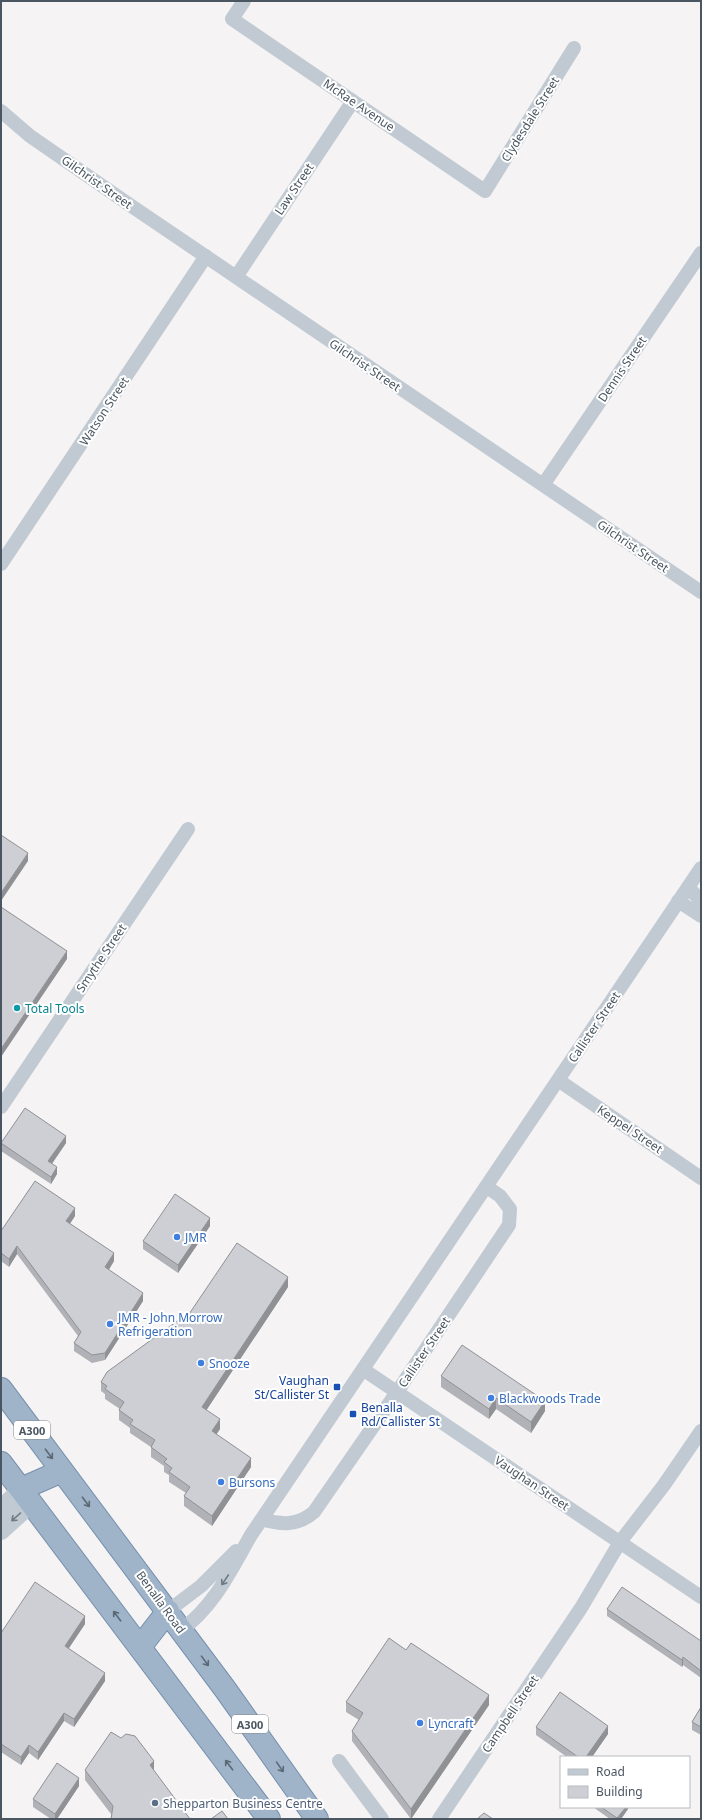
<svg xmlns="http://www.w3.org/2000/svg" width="702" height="1820" viewBox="0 0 702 1820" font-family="'Noto Sans',sans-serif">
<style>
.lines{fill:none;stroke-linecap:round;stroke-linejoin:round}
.trunk-casing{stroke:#7690ad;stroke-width:24}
.minor{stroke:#c1cad2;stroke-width:14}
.tertiary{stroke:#c1cad2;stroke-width:18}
.trunk{stroke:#9fb4c9;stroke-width:22}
.wall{fill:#b0b2b7}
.shaded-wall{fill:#909195}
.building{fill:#cdcfd5;stroke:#909195}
.oneway{stroke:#5b6976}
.oneway2{stroke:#6e7983}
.culture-dot{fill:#0f9aa8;stroke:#fff;stroke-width:1.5}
.shop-dot{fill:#3f7fe0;stroke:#fff;stroke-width:1.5}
.transit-dot{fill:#1a4fb4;stroke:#fff;stroke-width:1.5}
.service-dot{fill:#5c6f8a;stroke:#fff;stroke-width:1.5}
.labels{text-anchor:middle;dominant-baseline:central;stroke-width:4;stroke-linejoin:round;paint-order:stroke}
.shield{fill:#fff;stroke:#808990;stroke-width:1}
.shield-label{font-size:11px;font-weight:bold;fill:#4a5661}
.street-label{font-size:12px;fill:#4a5661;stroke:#fff}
.culture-label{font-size:12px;fill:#0d838f;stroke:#fff;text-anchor:start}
.shop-label{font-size:12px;fill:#366cbe;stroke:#fff;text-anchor:start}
.transit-label{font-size:12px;fill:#164399;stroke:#fff;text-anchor:end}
.service-label{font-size:12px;fill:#4e5e75;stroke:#fff;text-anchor:start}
</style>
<rect width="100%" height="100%" fill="#f5f3f3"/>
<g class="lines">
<g class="trunk-casing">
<path id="trunk" d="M 1,1389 L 225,1689 L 317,1819
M 1,1463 L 269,1819
M 21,1489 L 62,1471
M 140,1647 L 168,1611"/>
</g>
<path class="minor" d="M 244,1 L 232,19 L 485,191 L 574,48
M 1,111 L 30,136 L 127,203 L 701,592
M 236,277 L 353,101
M 543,485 L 701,253
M 1,564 L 206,256
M 688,887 L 701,901
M 678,901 L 701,916
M 558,1080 L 701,1178
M 1,1107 L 188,829
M 364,1370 L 701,1597
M 262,1519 C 281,1525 298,1526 314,1512 L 397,1392 L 509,1225 L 510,1209 L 500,1196 L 487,1187
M 168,1611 L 201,1586 L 236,1551
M 181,1630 C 214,1607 232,1568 251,1535 L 701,868
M 339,1761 L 382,1819
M 439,1819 L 581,1608 L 620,1542 L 664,1485 L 701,1431"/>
<path class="tertiary" d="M 1,1509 L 21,1489
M 1,1531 L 32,1503"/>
<use href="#trunk" class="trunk"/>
</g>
<path class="wall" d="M 1,1143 L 66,1143 L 52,1164 L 57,1174 L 51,1184 L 1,1151 Z
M 75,1216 L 70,1224 L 114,1261 L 109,1270 L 143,1301 L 105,1360 L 92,1363 L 74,1351 L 74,1343 L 78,1336 L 17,1254 L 9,1267 L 1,1261 L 1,1231 Z
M 210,1226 L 178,1273 L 143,1249 L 143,1241 Z
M 288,1287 L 206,1410 L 220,1429 L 216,1434 L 251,1467 L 212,1526 L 184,1506 L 184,1496 L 186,1493 L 169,1482 L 169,1475 L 164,1472 L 164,1466 L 151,1457 L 151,1447 L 130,1433 L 130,1428 L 119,1420 L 119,1410 L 120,1409 L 105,1399 L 105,1394 L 101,1391 L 101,1382 L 183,1323 Z
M 441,1376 L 545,1411 L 531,1433 L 496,1409 L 489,1419 L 441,1387 Z
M 607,1609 L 701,1641 L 701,1678 L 683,1665 L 682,1667 L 607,1616 Z
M 85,1624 L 68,1649 L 105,1681 L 74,1727 L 64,1721 L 38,1760 L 29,1753 L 21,1765 L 1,1752 L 1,1633 Z
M 406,1650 L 489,1705 L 411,1819 L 352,1741 L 352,1731 L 359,1720 L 346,1712 L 346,1702 Z
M 701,1707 L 701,1735 L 692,1730 L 692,1722 Z
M 536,1727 L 608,1734 L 592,1757 L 567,1757 L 536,1735 Z
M 85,1770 L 154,1771 L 111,1814 L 85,1780 Z
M 79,1786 L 57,1819 L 51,1819 L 33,1807 L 33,1799 Z
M 593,1807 L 628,1807 L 628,1809 L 621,1819 L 610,1819 Z"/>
<path class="shaded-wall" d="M 28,853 L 28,861 L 1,901 L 1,893 Z
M 67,951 L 67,959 L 1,1057 L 1,1049 Z
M 66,1136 L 66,1143 L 48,1169 L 48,1161 Z
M 57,1167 L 57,1174 L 51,1184 L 51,1177 Z
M 75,1208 L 75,1216 L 66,1229 L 66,1221 Z
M 210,1218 L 210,1226 L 178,1273 L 178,1265 Z
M 17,1246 L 17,1254 L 9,1267 L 9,1259 Z
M 114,1253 L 114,1261 L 105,1275 L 105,1267 Z
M 288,1277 L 288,1287 L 202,1417 L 202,1407 Z
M 143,1293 L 143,1301 L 105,1360 L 105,1353 Z
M 496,1398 L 496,1409 L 489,1419 L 489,1409 Z
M 545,1401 L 545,1411 L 531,1433 L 531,1422 Z
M 220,1419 L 220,1429 L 212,1441 L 212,1431 Z
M 251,1458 L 251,1467 L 212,1526 L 212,1516 Z
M 85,1616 L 85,1624 L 65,1654 L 65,1646 Z
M 683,1657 L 683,1665 L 682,1667 L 682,1660 Z
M 105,1673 L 105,1681 L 74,1727 L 74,1719 Z
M 489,1695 L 489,1705 L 411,1819 L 411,1809 Z
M 64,1713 L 64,1721 L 38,1760 L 38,1752 Z
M 608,1726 L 608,1734 L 592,1757 L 586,1757 Z
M 29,1745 L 29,1753 L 21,1765 L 21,1757 Z
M 154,1761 L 154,1771 L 150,1765 Z
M 79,1778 L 79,1786 L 57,1819 L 55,1819 L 55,1814 Z
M 626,1807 L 628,1807 L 628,1809 L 621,1819 L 617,1819 Z"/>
<path class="building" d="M 1,835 L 28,853 L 1,893 Z
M 1,907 L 67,951 L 1,1049 Z
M 25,1108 L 66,1136 L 48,1161 L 57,1167 L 51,1177 L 1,1143 Z
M 35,1181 L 75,1208 L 66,1221 L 114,1253 L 105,1267 L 143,1293 L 105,1353 L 92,1355 L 74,1343 L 81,1332 L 17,1246 L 9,1259 L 1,1253 L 1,1231 Z
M 175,1194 L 210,1218 L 178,1265 L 143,1241 Z
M 237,1243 L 288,1277 L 202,1407 L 220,1419 L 212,1431 L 251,1458 L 212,1516 L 184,1496 L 190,1487 L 169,1472 L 172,1468 L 164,1462 L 167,1459 L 151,1447 L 155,1440 L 130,1424 L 133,1420 L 119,1410 L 124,1402 L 105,1389 L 107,1386 L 101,1382 L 107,1372 L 180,1319 L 183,1323 Z
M 462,1345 L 545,1401 L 531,1422 L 496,1398 L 489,1409 L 441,1376 Z
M 35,1582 L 85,1616 L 65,1646 L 105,1673 L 74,1719 L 64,1713 L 38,1752 L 29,1745 L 21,1757 L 1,1744 L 1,1633 Z
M 622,1587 L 701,1641 L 701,1671 L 683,1657 L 682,1660 L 607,1609 Z
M 389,1638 L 406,1650 L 411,1643 L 489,1695 L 411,1809 L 352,1731 L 363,1713 L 346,1702 Z
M 560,1692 L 608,1726 L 586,1757 L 578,1757 L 536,1727 Z
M 701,1707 L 701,1727 L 692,1722 Z
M 111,1732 L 121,1738 L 126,1734 L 135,1736 L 154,1761 L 150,1765 L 190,1819 L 111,1819 L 113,1806 L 85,1770 Z
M 57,1763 L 79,1778 L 55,1814 L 33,1799 Z
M 601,1807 L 626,1807 L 617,1818 Z
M 222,1811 L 228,1819 L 211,1819 Z
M 484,1813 L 493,1819 L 477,1819 Z"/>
<defs><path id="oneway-shaft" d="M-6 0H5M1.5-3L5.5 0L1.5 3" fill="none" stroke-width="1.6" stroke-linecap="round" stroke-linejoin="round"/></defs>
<g class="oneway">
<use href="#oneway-shaft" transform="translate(49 1454) rotate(53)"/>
<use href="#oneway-shaft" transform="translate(86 1502) rotate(53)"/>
<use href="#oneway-shaft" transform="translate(117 1616) rotate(-127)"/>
<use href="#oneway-shaft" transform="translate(205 1661) rotate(54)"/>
<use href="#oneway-shaft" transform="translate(229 1765) rotate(-127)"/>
<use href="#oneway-shaft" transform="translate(280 1767) rotate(55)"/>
</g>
<g class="oneway2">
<use href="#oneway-shaft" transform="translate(16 1517) rotate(138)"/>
<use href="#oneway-shaft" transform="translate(225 1580) rotate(124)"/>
</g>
<circle class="culture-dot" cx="17" cy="1008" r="4"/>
<g class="shop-dot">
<circle cx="177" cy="1237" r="4"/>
<circle cx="110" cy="1324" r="4"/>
<circle cx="201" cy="1363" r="4"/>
<circle cx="491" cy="1398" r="4"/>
<circle cx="221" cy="1482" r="4"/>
<circle cx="420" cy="1723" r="4"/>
</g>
<g class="transit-dot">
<rect x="333" y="1383" width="8" height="8" rx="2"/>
<rect x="349" y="1410" width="8" height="8" rx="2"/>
</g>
<circle class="service-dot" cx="155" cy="1803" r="4"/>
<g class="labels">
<g class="shield">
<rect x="14" y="1421" width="36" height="18" rx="3"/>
<rect x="232" y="1715" width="36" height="18" rx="3"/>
</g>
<g class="shield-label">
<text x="32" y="1430">A300</text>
<text x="250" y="1724">A300</text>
</g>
<g class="street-label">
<text transform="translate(359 105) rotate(34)">McRae Avenue</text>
<text transform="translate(530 119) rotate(-58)">Clydesdale Street</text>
<text transform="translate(97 182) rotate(35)">Gilchrist Street</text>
<text transform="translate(294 189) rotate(-56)">Law Street</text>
<text transform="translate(365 365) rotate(34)">Gilchrist Street</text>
<text transform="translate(622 369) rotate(-56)">Dennis Street</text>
<text transform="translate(104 411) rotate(-57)">Watson Street</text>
<text transform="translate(633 546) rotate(34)">Gilchrist Street</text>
<text transform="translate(101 958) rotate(-56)">Smythe Street</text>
<text transform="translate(594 1027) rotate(-56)">Callister Street</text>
<text transform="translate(630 1129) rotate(34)">Keppel Street</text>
<text transform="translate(424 1352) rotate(-56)">Callister Street</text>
<text transform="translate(532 1483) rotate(34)">Vaughan Street</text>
<text transform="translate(161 1602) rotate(54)">Benalla Road</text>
<text transform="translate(510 1714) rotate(-56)">Campbell Street</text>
</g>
<g class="culture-label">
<text x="25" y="1008">Total Tools</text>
</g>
<g class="shop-label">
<text x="185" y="1237">JMR</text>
<text x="118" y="1317">JMR - John Morrow<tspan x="118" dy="14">Refrigeration</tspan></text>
<text x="209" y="1363">Snooze</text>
<text x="499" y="1398">Blackwoods Trade</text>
<text x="229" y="1482">Bursons</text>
<text x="428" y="1723">Lyncraft</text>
</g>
<g class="transit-label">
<text x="329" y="1380">Vaughan<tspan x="329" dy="14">St/Callister St</tspan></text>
<text x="361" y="1407" text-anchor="start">Benalla<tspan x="361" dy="14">Rd/Callister St</tspan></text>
</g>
<g class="service-label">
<text x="163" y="1803">Shepparton Business Centre</text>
</g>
</g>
<rect width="702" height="1820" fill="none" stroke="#4a5661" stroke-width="4"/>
<rect x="560" y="1756" width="130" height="52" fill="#ffffff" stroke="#b7bbc0"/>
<rect x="568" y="1769" width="20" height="6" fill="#c1cad2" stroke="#b7bbc0"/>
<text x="596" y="1776" font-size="12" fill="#4a5661">Road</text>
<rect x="568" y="1786" width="20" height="12" fill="#cdcfd5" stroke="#b7bbc0"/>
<text x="596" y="1796" font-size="12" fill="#4a5661">Building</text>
</svg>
